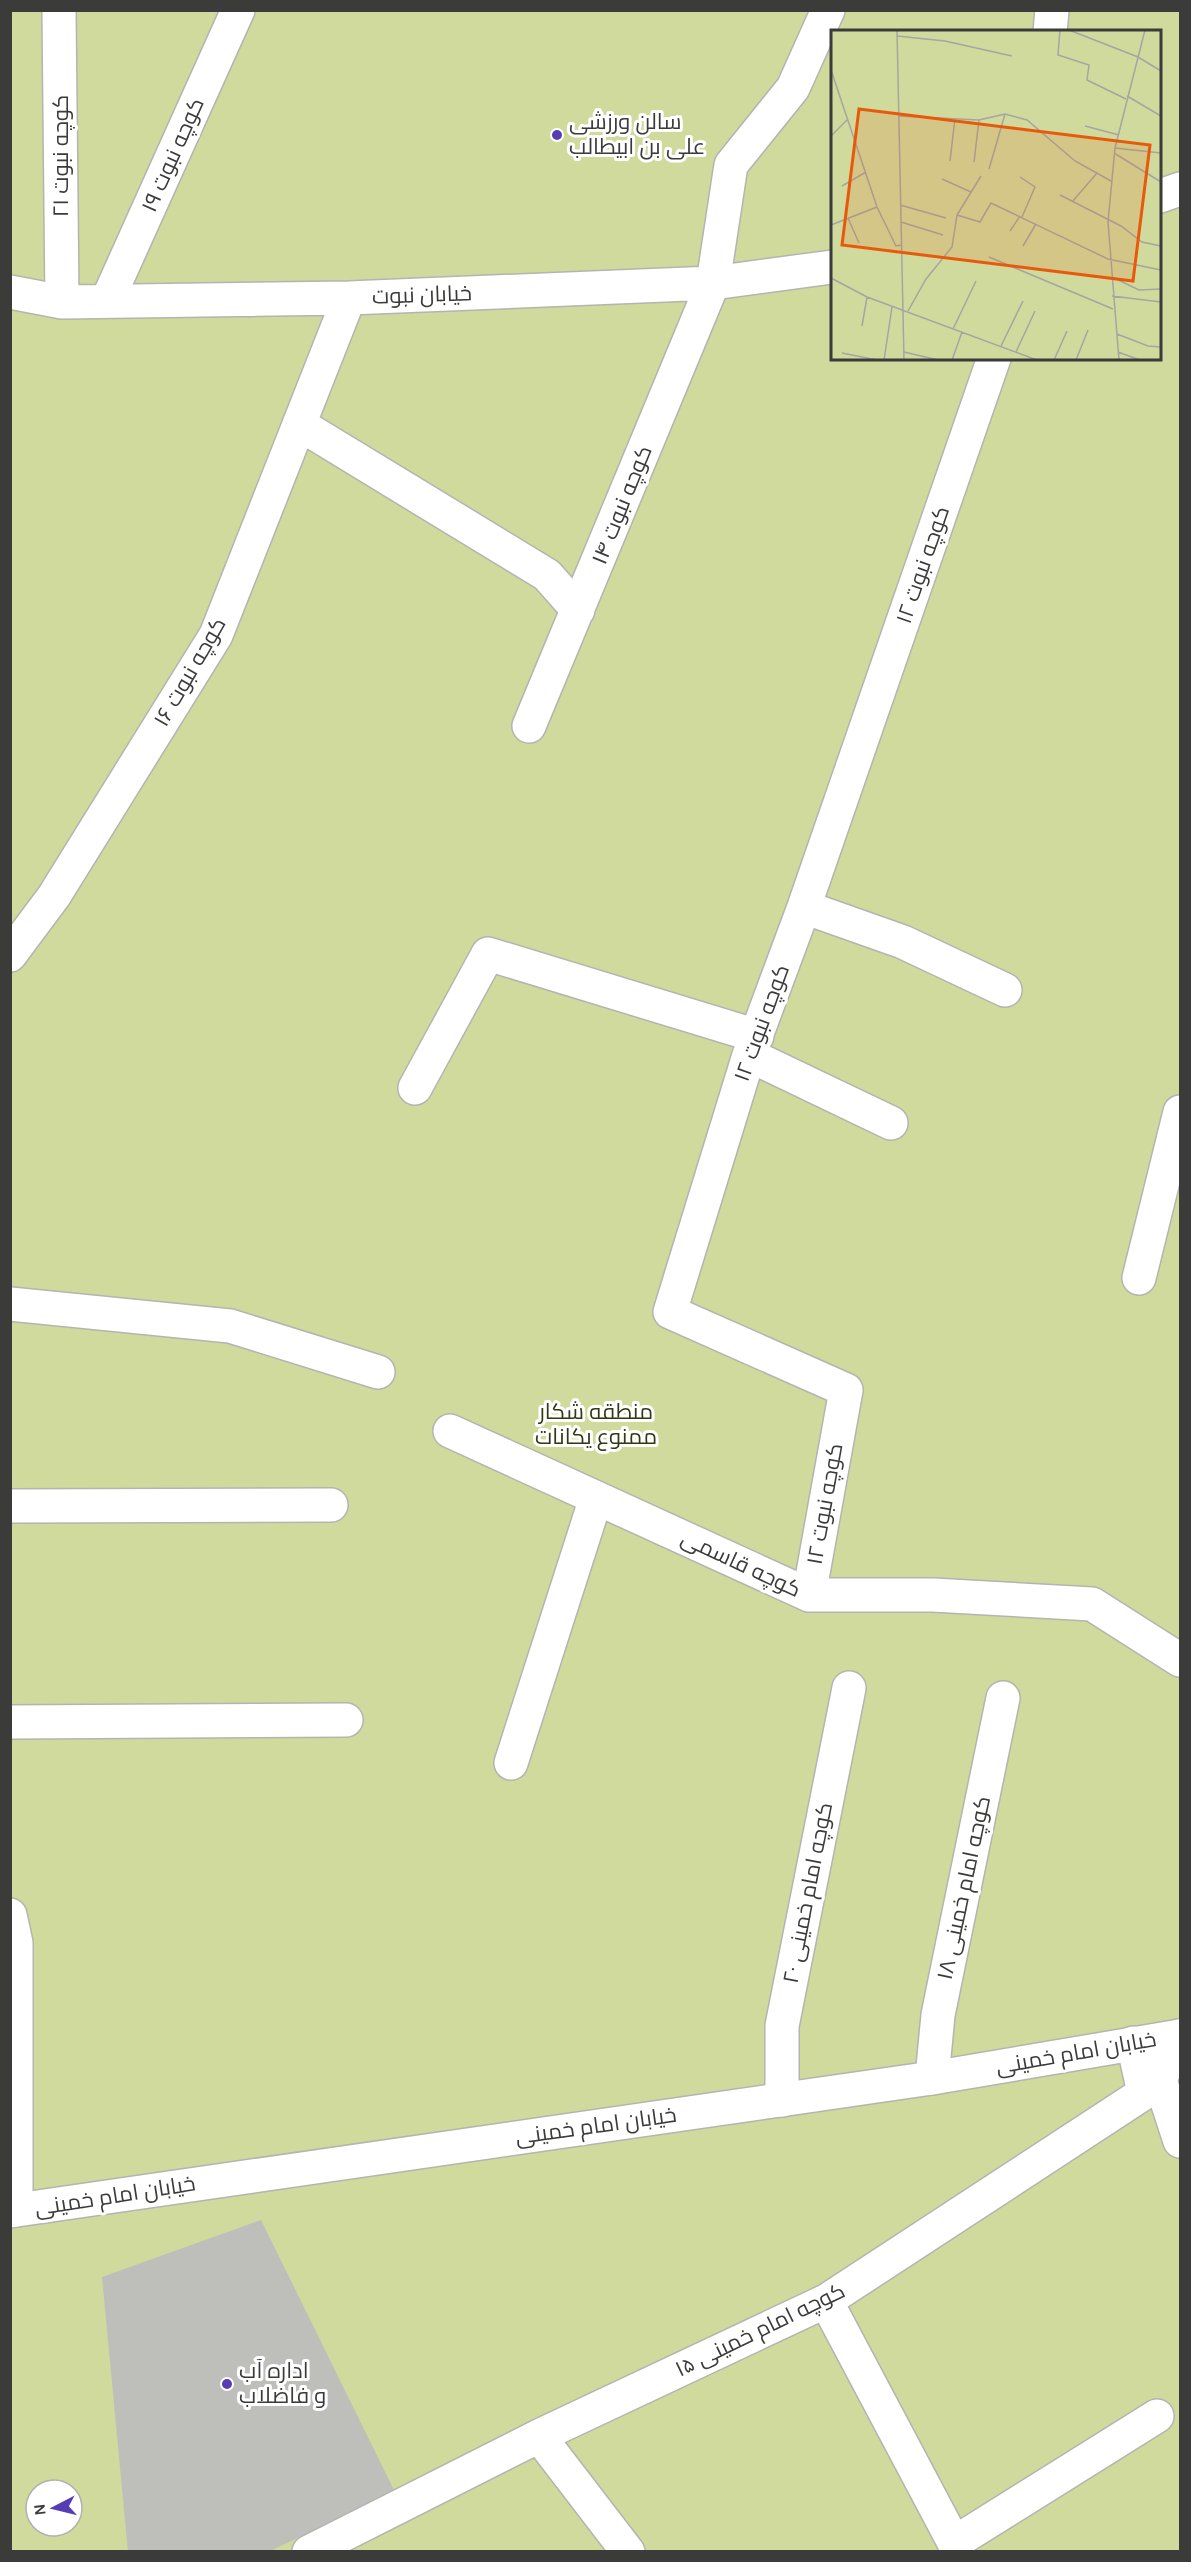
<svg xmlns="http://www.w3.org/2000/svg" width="1191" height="2562" viewBox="0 0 1191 2562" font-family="Karla,Cairo,sans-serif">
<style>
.green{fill:#cfda9c;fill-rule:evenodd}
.building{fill:#bebfba}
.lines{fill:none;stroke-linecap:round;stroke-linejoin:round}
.minor-casing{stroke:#b4b4b0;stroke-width:36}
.major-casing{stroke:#b4b4b0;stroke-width:36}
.minor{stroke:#fff;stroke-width:33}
.major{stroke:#fff;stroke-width:33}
.poi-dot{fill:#573db4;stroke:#fff;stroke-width:2}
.labels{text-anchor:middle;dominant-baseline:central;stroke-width:6;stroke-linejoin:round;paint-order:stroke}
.poi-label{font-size:22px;fill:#3b3b3a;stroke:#fff;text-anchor:start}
.street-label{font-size:22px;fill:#3b3b3a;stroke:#fff}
.park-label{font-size:22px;fill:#333815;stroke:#fff}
.inset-road{fill:none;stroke:#a5a5a2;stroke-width:1.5}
.view{fill:#e8590c;fill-opacity:0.15;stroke:#e8590c;stroke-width:3}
.inset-edge{fill:none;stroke:#3b3b3a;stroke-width:3}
</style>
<rect width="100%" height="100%" fill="#ecece8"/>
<path class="green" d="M 11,11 L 1180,11 L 1180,2551 L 11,2552 ZM 832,32 L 1160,32 L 1160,358 L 832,358 ZM 36,2490 L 72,2490 L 72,2526 L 36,2526 Z"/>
<path class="building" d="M 261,2220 L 395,2492 L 268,2552 L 128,2552 L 102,2277 Z"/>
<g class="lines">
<g class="minor-casing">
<path id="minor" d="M 59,10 L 62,302
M 1050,32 L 1052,10
M 1160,196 L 1180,189
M 10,292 L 62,302 L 349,298 L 713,283 L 832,267
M 108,299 L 238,10
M 299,424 L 547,575 L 578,610
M 529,726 L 713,283 L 731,165 L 793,88 L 828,10
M 804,907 L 903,942 L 1005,990
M 10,955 L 54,896 L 216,635 L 349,298
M 749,1055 L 891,1123
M 415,1088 L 488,954 L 757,1036
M 1139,1278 L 1180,1112
M 10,1304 L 230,1326 L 378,1372
M 450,1431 L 809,1595 L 933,1595 L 1092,1604 L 1180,1660
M 10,1506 L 331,1505
M 809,1595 L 846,1390 L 670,1312 L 749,1055 L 804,907 L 994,358
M 10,1722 L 346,1720
M 511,1763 L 596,1498
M 10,1915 L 16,1943 L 16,2210
M 1179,2036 L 1160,2080 L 1180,2141
M 932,2078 L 938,2015 L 1003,1698
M 782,2100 L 782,2026 L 849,1688
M 826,2301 L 959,2552
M 539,2436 L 628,2552
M 954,2543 L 1157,2416
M 309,2552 L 539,2436 L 826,2301 L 1144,2093 L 1133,2043"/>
</g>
<g class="major-casing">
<path id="major" d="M 10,2211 L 932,2078 L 1180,2036"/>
</g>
<use href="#minor" class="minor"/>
<use href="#major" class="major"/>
</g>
<g class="poi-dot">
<circle cx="557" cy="135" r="6"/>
<circle cx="227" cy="2384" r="6"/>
</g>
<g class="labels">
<g class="poi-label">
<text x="569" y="122">سالن ورزشی<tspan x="569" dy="25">علی بن ابیطالب</tspan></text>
<text x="239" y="2371">اداره آب<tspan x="239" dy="25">و فاضلاب</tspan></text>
</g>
<g class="street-label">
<text transform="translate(173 155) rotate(-66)">کوچه نبوت ۱۹</text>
<text transform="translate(61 156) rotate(-90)">کوچه نبوت ۲۱</text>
<text transform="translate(422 295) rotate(-2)">خیابان نبوت</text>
<text transform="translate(622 505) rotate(-68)">کوچه نبوت ۱۴</text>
<text transform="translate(923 565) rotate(-71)">کوچه نبوت ۱۲</text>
<text transform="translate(190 672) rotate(-60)">کوچه نبوت ۱۶</text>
<text transform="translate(762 1023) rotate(-70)">کوچه نبوت ۱۲</text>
<text transform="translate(825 1504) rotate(-80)">کوچه نبوت ۱۲</text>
<text transform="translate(741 1564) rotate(25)">کوچه قاسمی</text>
<text transform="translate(964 1888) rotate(-78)">کوچه امام خمینی ۱۸</text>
<text transform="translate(808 1893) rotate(-79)">کوچه امام خمینی ۲۰</text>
<text transform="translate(1076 2053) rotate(-10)">خیابان امام خمینی</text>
<text transform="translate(596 2126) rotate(-8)">خیابان امام خمینی</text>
<text transform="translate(115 2196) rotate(-9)">خیابان امام خمینی</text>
<text transform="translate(760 2330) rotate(-26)">کوچه امام خمینی ۱۵</text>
</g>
<g class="park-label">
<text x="596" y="1412">منطقه شکار<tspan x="596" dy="25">ممنوع یکانات</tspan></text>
</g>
</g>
<g transform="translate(831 30)">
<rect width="330" height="330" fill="#ecece8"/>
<path d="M 0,0 L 330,0 L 330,330 L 0,330 Z" fill="#cfda9c"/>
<path class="inset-road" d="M 66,0 L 73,330M 229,0 L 227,25 L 258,35 L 256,50 L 295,69M 238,0 L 307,27 L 330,41M 66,6 L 114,11 L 181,26M 0,40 L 46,177 L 65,216 L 71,215M 296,66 L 330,86M 67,86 L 148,90 L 174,84 L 196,90 L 244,131 L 280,151M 254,96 L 288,105M 0,106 L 16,90M 284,118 L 330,123M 283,123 L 330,152M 119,131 L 124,88M 143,132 L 148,90M 158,139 L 174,84M 189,147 L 204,157 L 191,187M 111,149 L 140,162M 11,156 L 35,142M 229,165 L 290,196 L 311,212 L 330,216M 241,172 L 266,143M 69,175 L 115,188M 126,185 L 149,192 L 160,173 L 277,229 L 330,240M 17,188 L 28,213M 70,192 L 112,205M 0,195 L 46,177M 179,201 L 189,186M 192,216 L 205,194M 158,227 L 282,279M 281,247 L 308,260 L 330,259M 0,248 L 36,267 L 206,330M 281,266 L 330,272M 77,281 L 95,249 L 121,217 L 126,185 L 150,146M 31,296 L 36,267M 122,299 L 145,251M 286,304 L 317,316 L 330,317M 170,316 L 192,271M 73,322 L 107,330M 185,322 L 204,281M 287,322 L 309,330M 11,323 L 46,330M 53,330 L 61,277M 121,330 L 131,302M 223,330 L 236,301M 245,330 L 257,300M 288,330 L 277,192 L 284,118 L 314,0"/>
<path class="view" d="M 28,79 L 319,115 L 302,251 L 11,215 Z"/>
<rect width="330" height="330" class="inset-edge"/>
</g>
<rect width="1191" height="2562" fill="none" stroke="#3b3b3a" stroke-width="24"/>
<g transform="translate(54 2508) rotate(263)"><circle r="28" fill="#ffffff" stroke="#b1b1b0" stroke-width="1.5"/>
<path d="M0-4.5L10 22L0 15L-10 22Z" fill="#573db4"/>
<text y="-9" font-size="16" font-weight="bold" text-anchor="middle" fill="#3b3b3a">N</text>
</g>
</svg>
